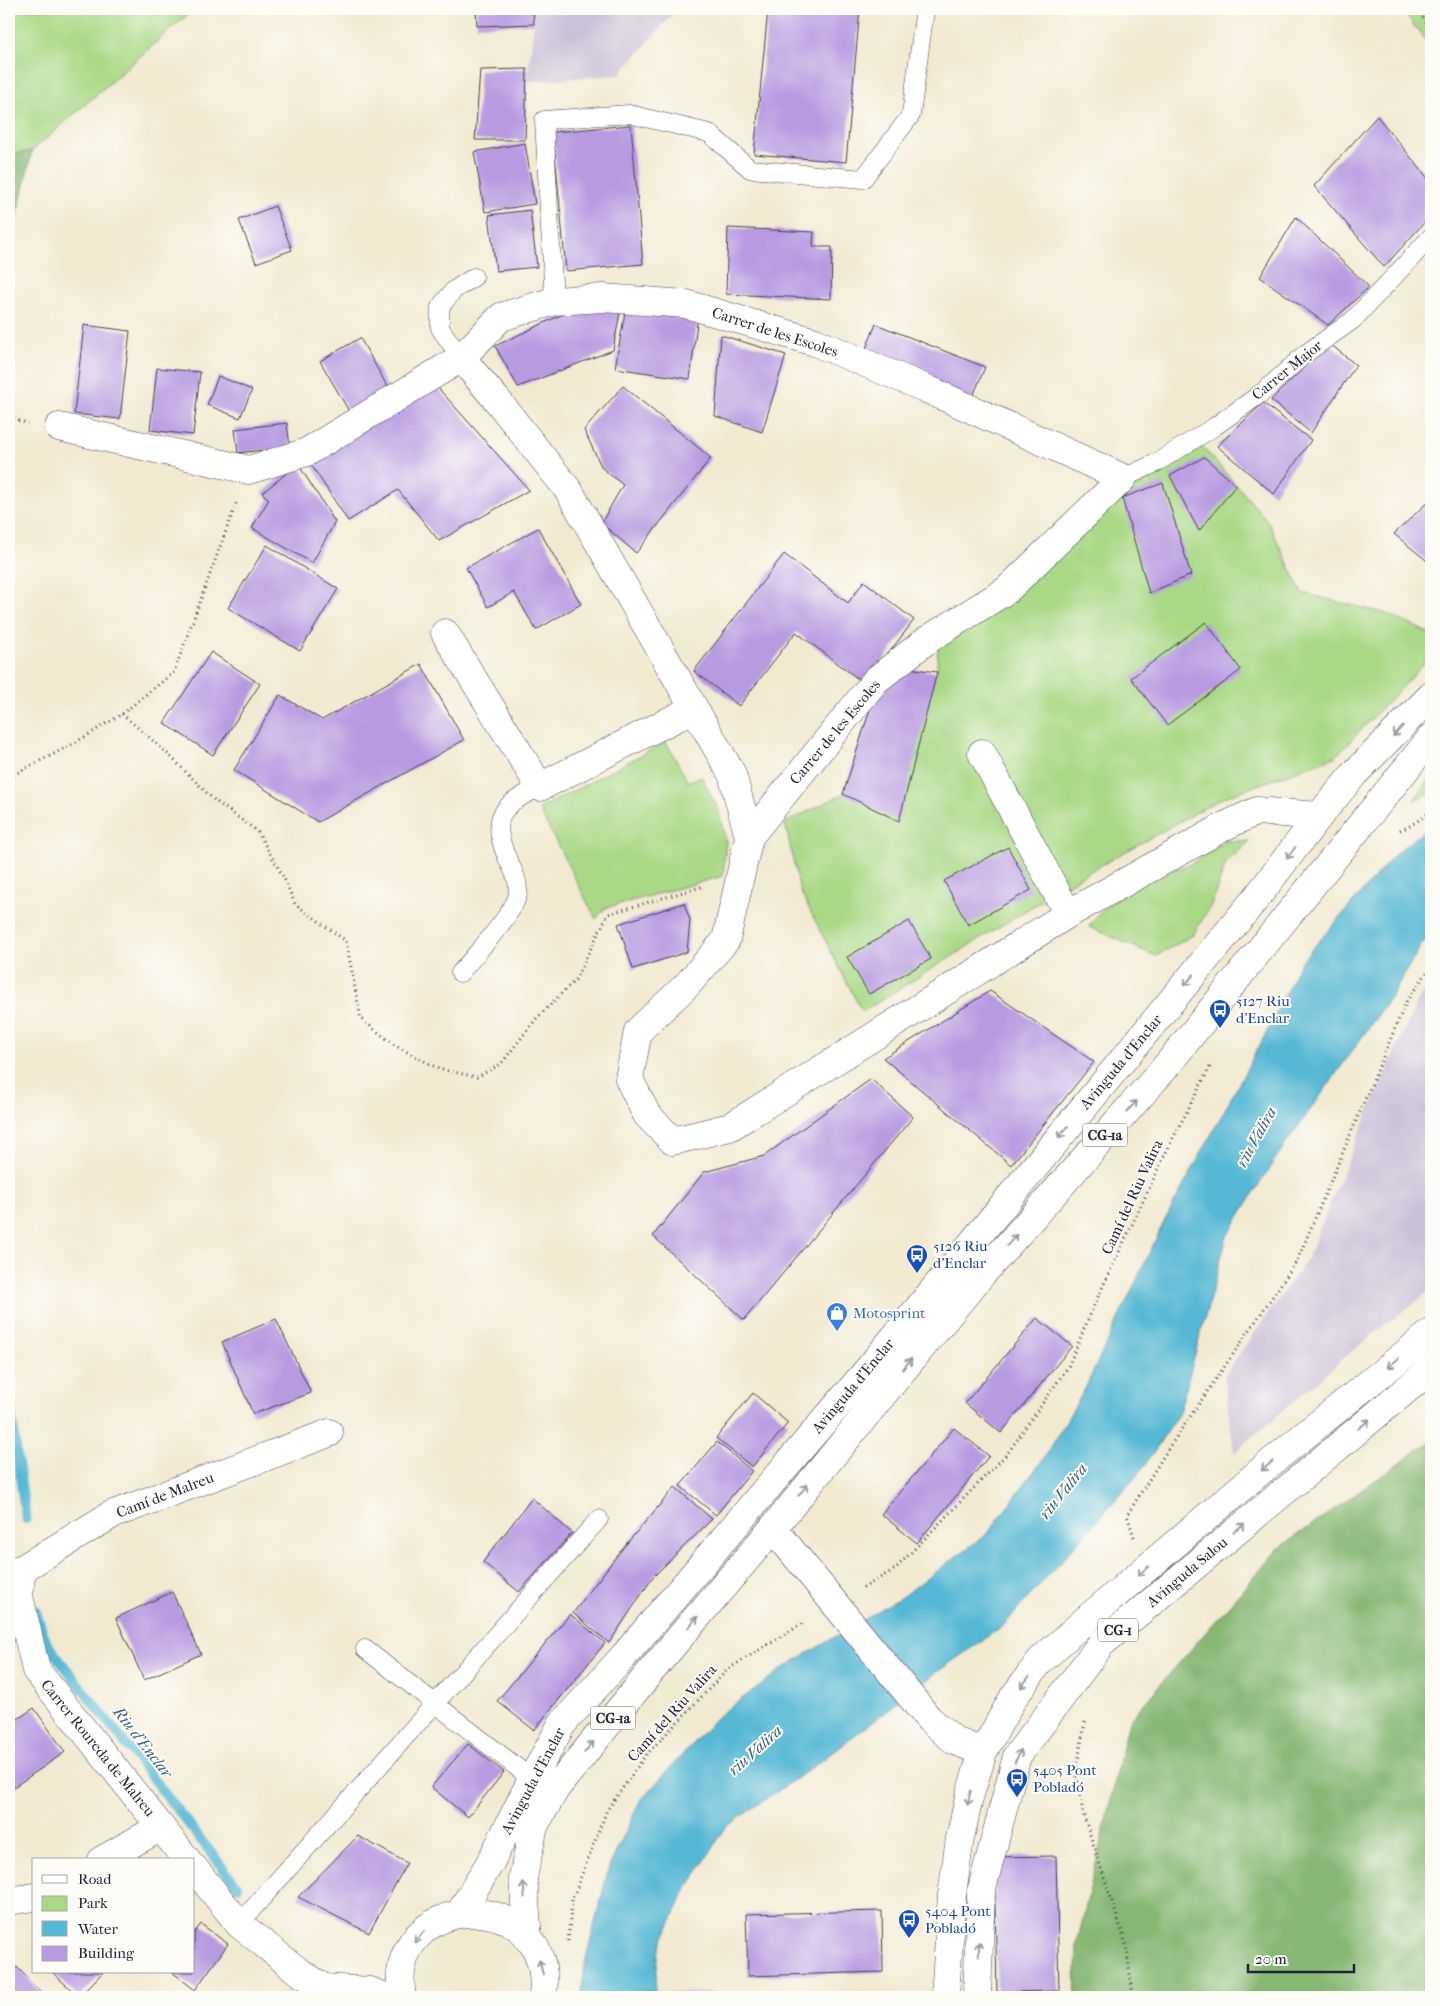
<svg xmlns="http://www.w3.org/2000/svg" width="1440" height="2006" viewBox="0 0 1440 2006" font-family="'IM FELL French Canon',serif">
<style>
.industrial{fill:#c9bfd7}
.green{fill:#aad886;stroke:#667d60}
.forest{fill:#87b873;stroke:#546d57}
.water{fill:#56b8d4;stroke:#3c6d88}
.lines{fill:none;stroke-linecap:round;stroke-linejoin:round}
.stream{stroke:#56b8d4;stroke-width:10}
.building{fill:#b89ae1}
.service-casing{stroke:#414052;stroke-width:19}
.minor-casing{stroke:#414052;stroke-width:29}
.primary-casing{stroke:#414052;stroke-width:29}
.trunk-casing{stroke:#414052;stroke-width:29}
.path{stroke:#414052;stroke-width:3;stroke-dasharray:1 4;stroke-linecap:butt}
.service{stroke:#fff;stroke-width:18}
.minor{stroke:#fff;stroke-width:28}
.primary{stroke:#fff;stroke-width:28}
.trunk{stroke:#fff;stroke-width:28}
.oneway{stroke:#9c9ca7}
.labels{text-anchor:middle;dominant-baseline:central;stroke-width:4;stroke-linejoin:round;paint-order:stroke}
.shield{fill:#fdfcf7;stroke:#646373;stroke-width:1}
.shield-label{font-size:14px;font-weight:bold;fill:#22223b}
.street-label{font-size:15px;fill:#22223b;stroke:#fdfcf7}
.transit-label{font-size:15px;fill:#164399;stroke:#fdfcf7;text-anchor:start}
.shop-label{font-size:15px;fill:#366cbe;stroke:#fdfcf7;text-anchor:start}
.water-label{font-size:16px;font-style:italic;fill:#375e78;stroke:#fdfcf7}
</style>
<rect width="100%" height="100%" fill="#fdfcf7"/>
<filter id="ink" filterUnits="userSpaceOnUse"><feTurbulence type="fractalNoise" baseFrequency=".02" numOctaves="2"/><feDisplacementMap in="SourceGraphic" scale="10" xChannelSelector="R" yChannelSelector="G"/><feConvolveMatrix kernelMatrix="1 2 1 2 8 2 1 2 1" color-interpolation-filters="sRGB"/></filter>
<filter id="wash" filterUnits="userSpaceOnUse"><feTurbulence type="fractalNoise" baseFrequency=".0096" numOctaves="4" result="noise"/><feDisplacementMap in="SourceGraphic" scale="20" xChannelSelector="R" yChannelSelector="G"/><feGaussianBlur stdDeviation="1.12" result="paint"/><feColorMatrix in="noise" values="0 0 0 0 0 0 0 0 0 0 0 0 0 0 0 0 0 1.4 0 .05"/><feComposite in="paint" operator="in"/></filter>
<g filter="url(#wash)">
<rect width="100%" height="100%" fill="#f2e9d1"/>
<path class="industrial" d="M 533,9 L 677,9 L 619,75 L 527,81 L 534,24 Z
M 1431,981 L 1431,1290 L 1359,1345 L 1234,1453 L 1224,1376 L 1307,1259 L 1368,1113 L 1417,1002 Z
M 667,1992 L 862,1997 L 668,1997 Z"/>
<path class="green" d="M 9,9 L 194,9 L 32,151 L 9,155 Z
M 1401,9 L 1431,9 L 1431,47 Z
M 1200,444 L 1267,520 L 1302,593 L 1387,614 L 1431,634 L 1431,653 L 1421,667 L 1335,757 L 1224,797 L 1083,875 L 862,1012 L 800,891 L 785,823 L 843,794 L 937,672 L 938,646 L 1112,498 Z
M 666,742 L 688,782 L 701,776 L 718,809 L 726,842 L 723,876 L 605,908 L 596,919 L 539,809 Z
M 1431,776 L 1431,793 L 1414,800 Z
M 1226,841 L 1250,841 L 1226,863 L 1211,905 L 1193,935 L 1156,956 L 1089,927 L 1096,917 L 1132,884 L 1191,864 Z"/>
<path class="forest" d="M 32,151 L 9,249 L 9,155 Z
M 1431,1441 L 1431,1997 L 1075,1997 L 1077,1944 L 1129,1721 L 1278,1549 Z"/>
<path class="water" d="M 1431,826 L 1431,937 L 1422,944 L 1392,995 L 1273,1162 L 1227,1236 L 1179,1413 L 1141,1471 L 1004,1625 L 940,1670 L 821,1761 L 726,1827 L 685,1892 L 659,1948 L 654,1997 L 582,1997 L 583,1971 L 609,1867 L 640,1801 L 717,1717 L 785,1667 L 903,1596 L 988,1533 L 1047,1454 L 1086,1387 L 1164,1222 L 1270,1026 L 1300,963 L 1397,852 Z"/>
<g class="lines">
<path class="stream" d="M 9,1409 L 12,1420 L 26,1519
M 35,1610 L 47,1644 L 238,1887"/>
</g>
<g id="blocks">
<path class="building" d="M 476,9 L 533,9 L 534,24 L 477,26 Z
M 768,9 L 860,9 L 846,162 L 754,154 Z
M 527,69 L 525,140 L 475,140 L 480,70 Z
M 1377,116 L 1431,182 L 1431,215 L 1384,267 L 1314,186 Z
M 631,125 L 643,264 L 566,271 L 553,132 Z
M 525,143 L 535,204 L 485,212 L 474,152 Z
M 275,206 L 292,250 L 256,263 L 239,220 Z
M 530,210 L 537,267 L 496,271 L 489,215 Z
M 1296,217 L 1369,287 L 1328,325 L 1260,277 Z
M 728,228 L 814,232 L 813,247 L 832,247 L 831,299 L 726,294 Z
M 621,307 L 613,350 L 518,387 L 495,346 L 561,315 Z
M 626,307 L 698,315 L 690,379 L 615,368 Z
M 876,324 L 985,367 L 971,401 L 862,358 Z
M 84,325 L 130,331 L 120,419 L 74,414 Z
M 721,335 L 786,355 L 762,432 L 715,416 Z
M 360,338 L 390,391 L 350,413 L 320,361 Z
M 1329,343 L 1356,365 L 1311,433 L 1271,400 Z
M 157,368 L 200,372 L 193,435 L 150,430 Z
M 218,376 L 252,390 L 240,418 L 207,405 Z
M 431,380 L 529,490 L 439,541 L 398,490 L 348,521 L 308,460 Z
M 623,386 L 711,458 L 636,553 L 601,523 L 623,485 L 602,468 L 584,430 Z
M 1263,403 L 1311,440 L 1274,494 L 1217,446 Z
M 287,423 L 290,447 L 238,453 L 235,429 Z
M 1204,457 L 1236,485 L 1199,531 L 1170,476 Z
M 298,464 L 335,522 L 312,563 L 252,528 L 269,499 L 262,493 Z
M 1163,483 L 1191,575 L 1149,593 L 1122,498 Z
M 1431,499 L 1431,564 L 1394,534 Z
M 538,528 L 581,604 L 536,630 L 514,592 L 488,607 L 466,568 Z
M 267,545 L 338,589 L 300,651 L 228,608 Z
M 784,554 L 848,603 L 864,581 L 914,620 L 865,684 L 796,632 L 739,706 L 694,671 Z
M 1206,622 L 1241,670 L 1167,725 L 1131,678 Z
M 211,652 L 260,684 L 213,755 L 164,723 Z
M 421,664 L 464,740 L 318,822 L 234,770 L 280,695 L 322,720 Z
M 908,668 L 937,672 L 899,821 L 843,794 L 873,700 Z
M 1008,847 L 1031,890 L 968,925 L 944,881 Z
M 684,903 L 690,920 L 687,952 L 633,969 L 618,924 Z
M 909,921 L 931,959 L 869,994 L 847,957 Z
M 990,991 L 1094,1062 L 1011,1165 L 883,1058 Z
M 871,1079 L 913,1117 L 744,1320 L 653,1236 L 704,1172 L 764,1156 Z
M 1037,1318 L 1072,1346 L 1001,1433 L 965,1403 Z
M 276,1319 L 311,1393 L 253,1414 L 222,1342 Z
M 753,1393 L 788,1423 L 752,1467 L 716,1438 Z
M 954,1428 L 989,1456 L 917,1543 L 881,1514 Z
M 717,1442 L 752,1471 L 716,1515 L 680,1486 Z
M 675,1487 L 712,1519 L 653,1577 L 609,1643 L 573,1613 L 622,1549 Z
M 532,1498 L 572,1533 L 519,1592 L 483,1562 Z
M 172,1592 L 201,1654 L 144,1680 L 116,1618 Z
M 570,1614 L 605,1643 L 534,1730 L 497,1701 Z
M 34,1708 L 65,1752 L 11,1789 L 9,1786 L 9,1725 Z
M 468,1744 L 504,1772 L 468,1817 L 431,1787 Z
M 358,1836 L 407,1863 L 369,1933 L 298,1897 Z
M 1056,1856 L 1059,1991 L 997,1992 L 994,1857 Z
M 882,1911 L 883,1972 L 748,1976 L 746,1914 Z
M 201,1924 L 228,1944 L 195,1990 L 172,1972 L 194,1972 L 194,1933 Z
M 17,1967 L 45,1997 L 9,1997 L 9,1974 Z
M 52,1972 L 103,1972 L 79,1997 Z"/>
</g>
</g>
<g filter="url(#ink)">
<use href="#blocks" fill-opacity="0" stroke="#414052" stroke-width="1"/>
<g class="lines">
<g class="service-casing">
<path id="service" d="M 554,301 L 544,120 L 629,114 L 709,133 L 750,169 L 863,179 L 911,115 L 925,9
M 461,358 L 440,328 L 440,307 L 454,290 L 474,277
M 1123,478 L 1156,463 L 1214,427 L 1263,392 L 1305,354 L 1353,320 L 1431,237
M 460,973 C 473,957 516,912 518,893 C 519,881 513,870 508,860 C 489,817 501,805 540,787
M 365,1649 L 532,1779
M 239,1924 L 599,1519"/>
</g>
<g class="minor-casing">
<path id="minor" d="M 461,358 L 497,400 L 569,491 L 732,774 L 749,837 L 726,940 L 687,985 L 638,1031 L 629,1079 L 647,1115 L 673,1141 L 730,1127 L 1068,914 L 1227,825 L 1257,811 L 1319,816
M 59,427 L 249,470 L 307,452 L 461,358 L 501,317 L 554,301 L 603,298 L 686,304 L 815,342 L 927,389 L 1123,478 L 1007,590 L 927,640 L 876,680 L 749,837
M 445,633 L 540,787 L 693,709
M 982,753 L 1068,914
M 773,1528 L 929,1719 L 955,1741 L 983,1752
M 22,1569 L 19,1596 L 36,1670 L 187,1860
M 9,1571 L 22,1569 L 111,1515 L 329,1433
M 102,1860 L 161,1827
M 194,1868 L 239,1924 L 298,1971 L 324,1988 L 370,1991 L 385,1997
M 9,1901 L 34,1897"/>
</g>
<g class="primary-casing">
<path id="primary" d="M 460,1913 L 491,1861 L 532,1779 L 562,1724 L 624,1656 L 865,1373 L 1257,897 L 1319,816 L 1355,773 L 1431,696
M 528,1939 L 523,1877 L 534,1826 L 556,1788 L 651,1671 L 773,1528 L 977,1280 L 1163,1070 L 1431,738
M 402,1997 C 383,1892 555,1878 543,1997"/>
</g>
<g class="trunk-casing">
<path id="trunk" d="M 945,1997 L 952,1895 L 960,1838 L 970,1794 L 983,1752 L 1013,1698 L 1040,1661 L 1088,1618 L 1269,1464 L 1431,1333
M 977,1997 L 981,1892 L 1017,1756 L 1101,1644 L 1431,1369"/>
</g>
<path class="path" d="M 1417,9 L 1431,29
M 9,417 L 28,424
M 122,714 L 165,751 L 214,800 L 257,831 L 283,876 L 295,904 L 346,941 L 361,1019 L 396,1046 L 439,1069 L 477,1077 L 501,1064 L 536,1019 L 575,980 L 608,914 L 704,886
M 9,777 L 73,744 L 122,714 L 174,672 L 237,501
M 1400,830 L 1408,827 L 1431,812
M 1134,1537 L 1127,1515 L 1170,1446 L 1297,1261 L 1407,1000 L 1431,967
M 863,1588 L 895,1569 L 1007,1454 L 1068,1367 L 1096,1301 L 1170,1144 L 1211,1065
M 1085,1722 L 1076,1771 L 1083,1813 L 1126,1944 L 1133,1997
M 568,1941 L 572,1900 L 607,1810 L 646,1755 L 728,1669 L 805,1622"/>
<use href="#service" class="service"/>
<use href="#minor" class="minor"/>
<use href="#primary" class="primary"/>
<use href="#trunk" class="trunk"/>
</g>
<defs><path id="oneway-shaft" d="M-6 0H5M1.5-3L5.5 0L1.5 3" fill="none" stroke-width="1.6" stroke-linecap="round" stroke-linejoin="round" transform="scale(1.25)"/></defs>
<g class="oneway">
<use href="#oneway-shaft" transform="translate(1398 731) rotate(133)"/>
<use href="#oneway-shaft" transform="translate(1291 853) rotate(127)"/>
<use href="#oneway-shaft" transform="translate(1189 980) rotate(130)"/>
<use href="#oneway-shaft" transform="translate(1132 1106) rotate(-48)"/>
<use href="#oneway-shaft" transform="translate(1063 1132) rotate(130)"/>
<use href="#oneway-shaft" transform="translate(1012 1240) rotate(-48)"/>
<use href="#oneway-shaft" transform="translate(1393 1363) rotate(141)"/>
<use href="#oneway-shaft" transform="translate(907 1364) rotate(-50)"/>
<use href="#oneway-shaft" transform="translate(1364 1424) rotate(-40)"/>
<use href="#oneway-shaft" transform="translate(1267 1466) rotate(140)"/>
<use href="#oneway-shaft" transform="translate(803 1490) rotate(-51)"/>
<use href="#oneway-shaft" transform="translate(1239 1528) rotate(-40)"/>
<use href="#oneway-shaft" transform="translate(1143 1571) rotate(140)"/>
<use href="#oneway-shaft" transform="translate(693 1622) rotate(-50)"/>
<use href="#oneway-shaft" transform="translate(1025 1682) rotate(127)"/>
<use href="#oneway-shaft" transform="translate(589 1747) rotate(-51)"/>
<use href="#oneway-shaft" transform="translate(1018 1756) rotate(-64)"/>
<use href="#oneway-shaft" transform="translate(969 1798) rotate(104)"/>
<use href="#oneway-shaft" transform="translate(524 1890) rotate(-95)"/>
<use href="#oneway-shaft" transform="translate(419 1937) rotate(131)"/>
<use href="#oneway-shaft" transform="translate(979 1949) rotate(-88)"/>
<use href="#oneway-shaft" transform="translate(541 1967) rotate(-104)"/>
</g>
</g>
<defs>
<g id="bus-pin" transform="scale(1.125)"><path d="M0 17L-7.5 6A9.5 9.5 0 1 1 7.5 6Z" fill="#1a4fb4" stroke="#fdfcf7"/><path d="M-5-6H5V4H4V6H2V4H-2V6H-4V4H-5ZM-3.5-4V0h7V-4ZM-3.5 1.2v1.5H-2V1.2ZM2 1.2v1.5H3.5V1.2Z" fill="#fff"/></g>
<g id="shop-pin" transform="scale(1.125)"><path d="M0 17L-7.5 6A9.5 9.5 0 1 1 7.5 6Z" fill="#3f7fe0" stroke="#fdfcf7"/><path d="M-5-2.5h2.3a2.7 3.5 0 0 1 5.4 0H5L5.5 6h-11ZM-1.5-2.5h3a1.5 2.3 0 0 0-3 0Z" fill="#fff"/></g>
</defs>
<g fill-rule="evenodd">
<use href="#bus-pin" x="1220" y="1010"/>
<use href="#bus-pin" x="917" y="1255"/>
<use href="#shop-pin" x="837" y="1313"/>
<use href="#bus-pin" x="1017" y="1779"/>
<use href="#bus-pin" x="909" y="1920"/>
</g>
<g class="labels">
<g class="shield">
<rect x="1082.5" y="1123.5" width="45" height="23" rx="4"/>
<rect x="1098" y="1618.5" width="40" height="23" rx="4"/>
<rect x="590.5" y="1706.5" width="45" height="23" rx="4"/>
</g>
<g class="shield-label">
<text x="1105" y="1135">CG-1a</text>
<text x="1118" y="1630">CG-1</text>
<text x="613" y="1718">CG-1a</text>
</g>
<g class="street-label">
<text transform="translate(775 332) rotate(18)">Carrer de les Escoles</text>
<text transform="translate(1287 370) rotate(-39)">Carrer Major</text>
<text transform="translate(835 732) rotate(-50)">Carrer de les Escoles</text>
<text transform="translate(1121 1062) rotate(-50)">Avinguda d'Enclar</text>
<text transform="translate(1132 1197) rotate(-65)">Camí del Riu Valira</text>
<text transform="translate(853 1386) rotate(-50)">Avinguda d'Enclar</text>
<text transform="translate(165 1495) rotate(-21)">Camí de Malreu</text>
<text transform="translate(1187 1572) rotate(-40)">Avinguda Salou</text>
<text transform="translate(672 1713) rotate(-48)">Camí del Riu Valira</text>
<text transform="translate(98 1748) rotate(51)">Carrer Roureda de Malreu</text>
<text transform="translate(533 1781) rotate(-62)">Avinguda d'Enclar</text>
</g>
<g class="transit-label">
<text x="1236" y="1001">5127 Riu<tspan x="1236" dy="17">d'Enclar</tspan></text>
<text x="933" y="1246">5126 Riu<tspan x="933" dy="17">d'Enclar</tspan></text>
<text x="1033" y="1770">5405 Pont<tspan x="1033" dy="17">Pobladó</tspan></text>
<text x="925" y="1911">5404 Pont<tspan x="925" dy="17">Pobladó</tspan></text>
</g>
<g class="shop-label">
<text x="853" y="1313">Motosprint</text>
</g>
<g class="water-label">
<text transform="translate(1256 1137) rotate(-61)">riu Valira</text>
<text transform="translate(1063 1491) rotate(-51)">riu Valira</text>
<text transform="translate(143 1742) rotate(52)">Riu d'Enclar</text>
<text transform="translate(755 1750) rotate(-42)">riu Valira</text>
</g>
</g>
<rect width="1440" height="2006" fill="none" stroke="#fdfcf7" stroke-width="30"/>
<rect x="32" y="1858" width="162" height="115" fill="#fdfcf7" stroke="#a5a5ac"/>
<rect x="42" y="1875" width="25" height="8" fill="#ffffff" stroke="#a5a5ac"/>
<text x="78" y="1884" font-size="15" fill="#22223b">Road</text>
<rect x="42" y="1896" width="25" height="15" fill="#aad886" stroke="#a5a5ac"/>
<text x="78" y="1908" font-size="15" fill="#22223b">Park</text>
<rect x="42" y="1921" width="25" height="15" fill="#56b8d4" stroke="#a5a5ac"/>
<text x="78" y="1934" font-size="15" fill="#22223b">Water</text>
<rect x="42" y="1946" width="25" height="15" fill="#b89ae1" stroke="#a5a5ac"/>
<text x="78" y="1958" font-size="15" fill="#22223b">Building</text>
<path d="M1248 1964v8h106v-8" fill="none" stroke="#22223b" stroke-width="2.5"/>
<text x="1255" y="1964" font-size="15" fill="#22223b" stroke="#fdfcf7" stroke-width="4" paint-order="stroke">20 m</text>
</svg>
